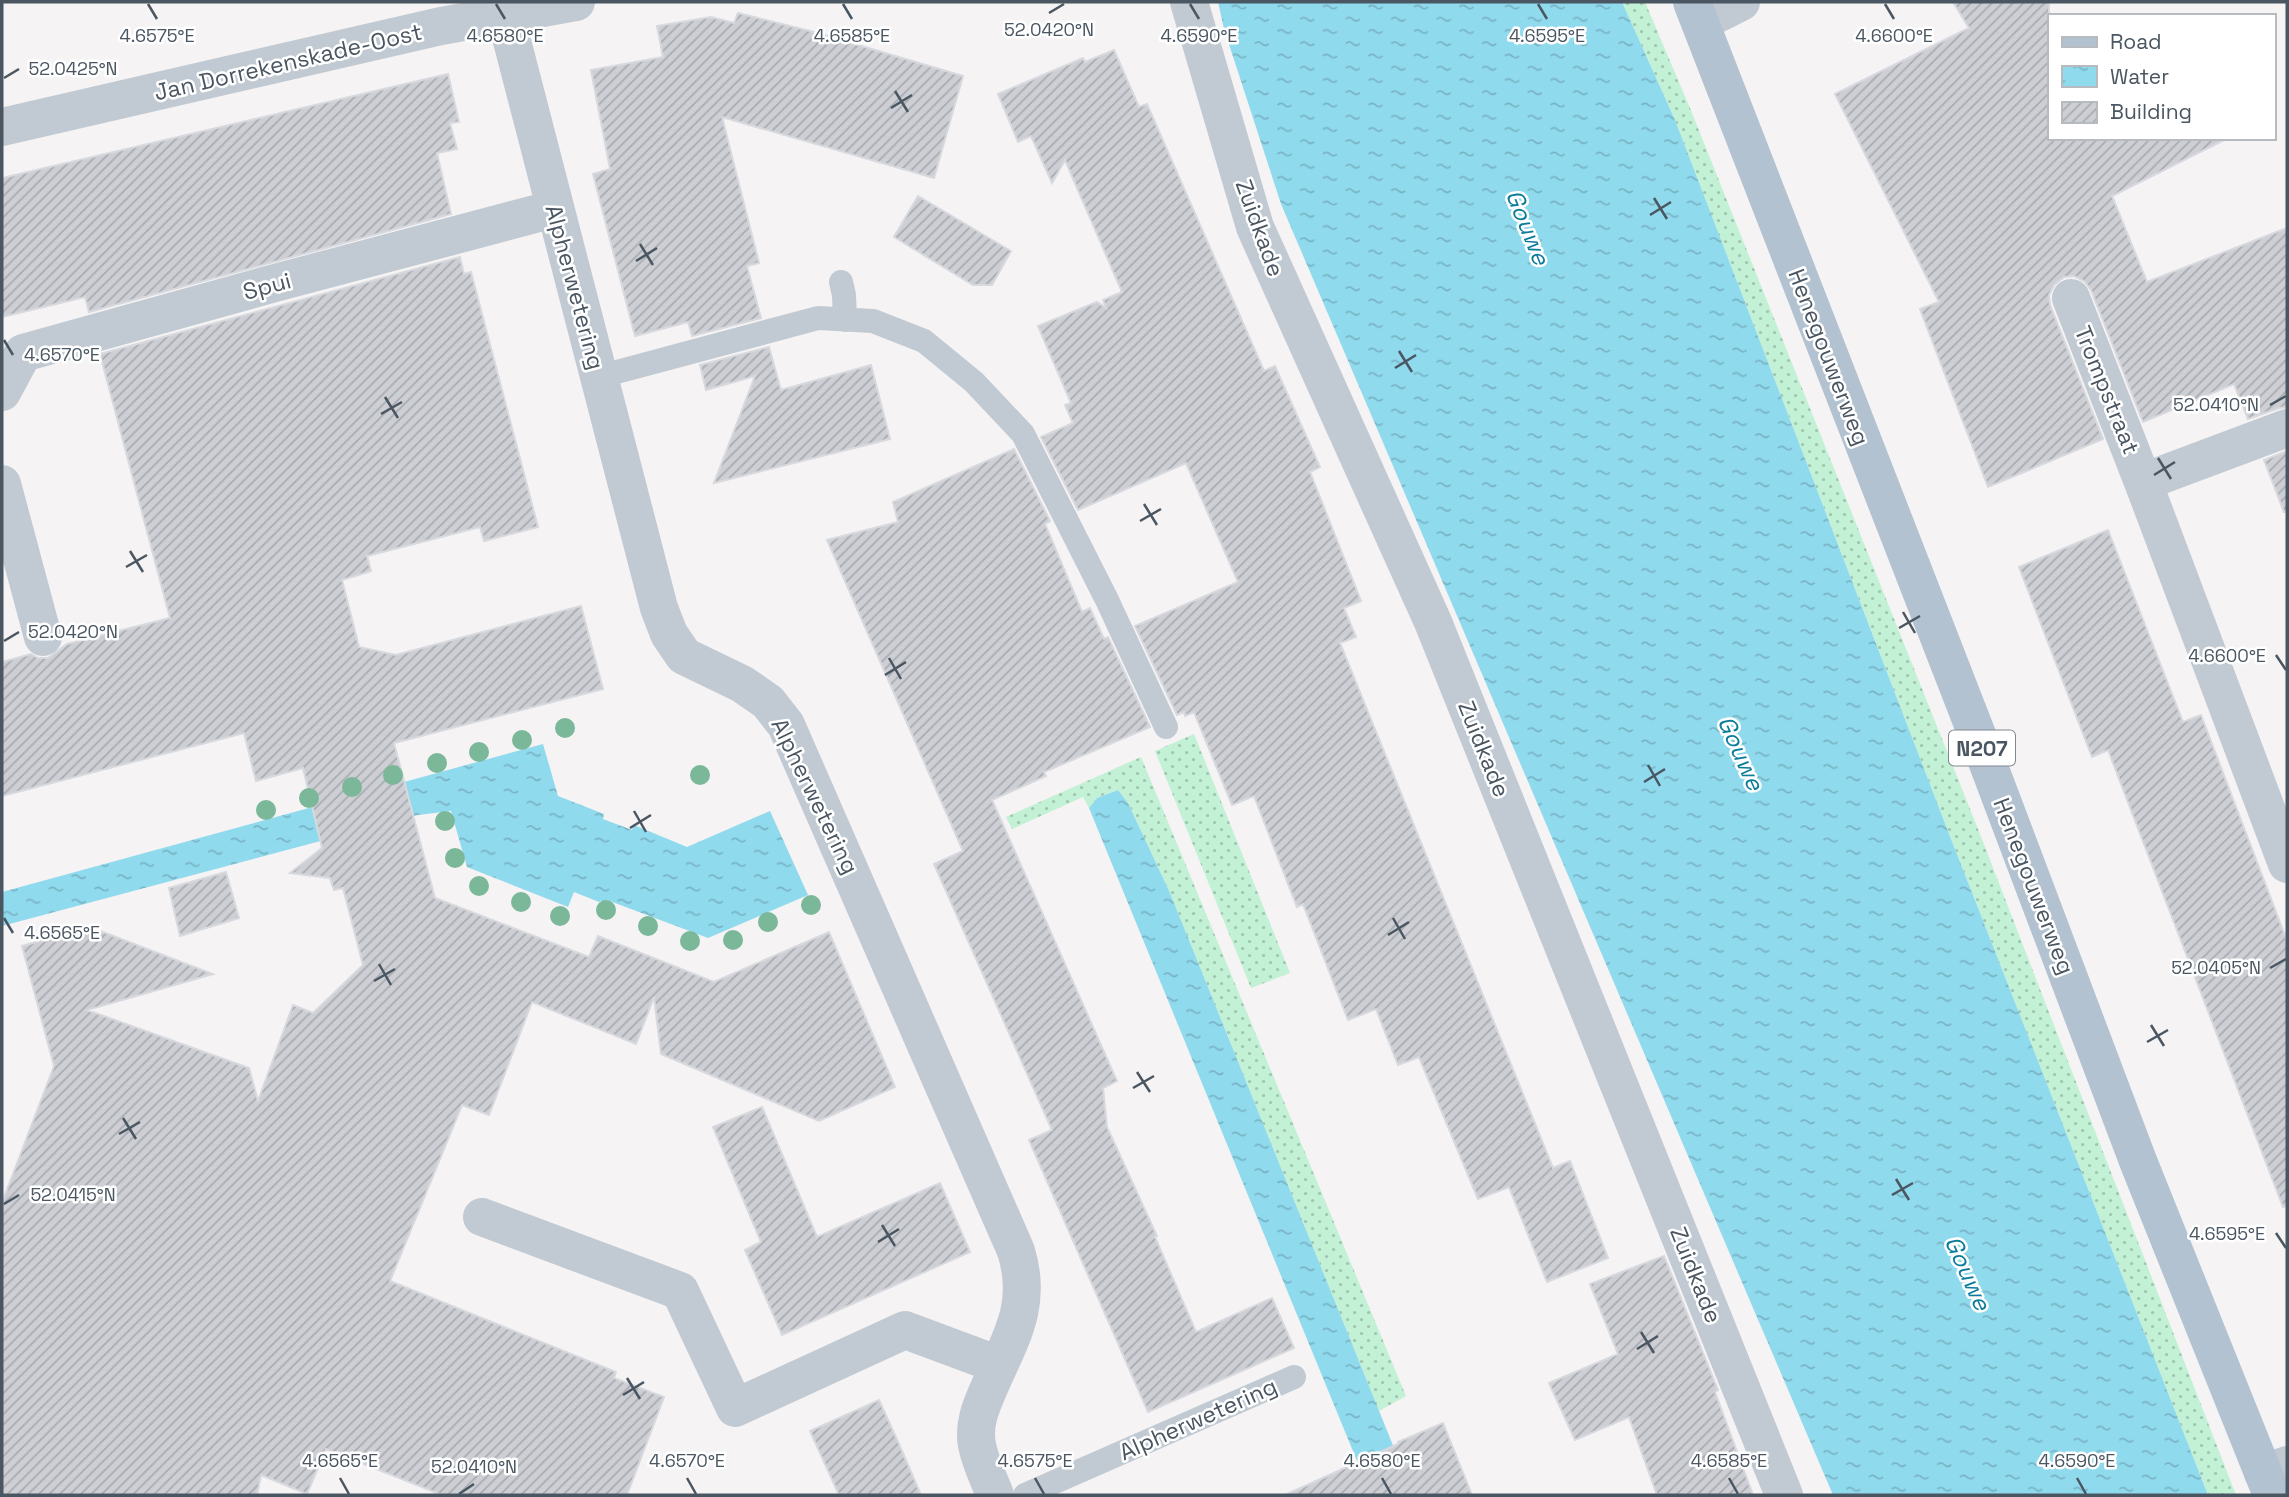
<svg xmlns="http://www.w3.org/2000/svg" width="2289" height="1497" viewBox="0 0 2289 1497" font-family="'Space Grotesk',sans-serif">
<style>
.grass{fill:url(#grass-dots)}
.water{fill:url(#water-ripples)}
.building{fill:url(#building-hatch);stroke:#d7d9de;stroke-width:2}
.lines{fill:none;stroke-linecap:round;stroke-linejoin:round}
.service{stroke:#c1cad2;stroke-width:24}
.minor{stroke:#c1cad2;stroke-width:38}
.primary{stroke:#b3c2d1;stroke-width:38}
.tree{fill:#7bb799}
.ticks{fill:none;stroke:#4a5661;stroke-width:2.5}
.labels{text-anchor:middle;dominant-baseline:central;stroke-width:5;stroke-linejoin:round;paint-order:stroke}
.shield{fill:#fff;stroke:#808990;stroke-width:2}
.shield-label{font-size:21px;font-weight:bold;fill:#4a5661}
.street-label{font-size:23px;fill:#4a5661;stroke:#fff}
.water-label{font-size:24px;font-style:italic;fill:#0c7c9b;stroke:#fff}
.ticks-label{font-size:18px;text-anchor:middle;fill:#4a5661;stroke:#fff;stroke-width:5;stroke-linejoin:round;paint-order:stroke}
</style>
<defs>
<pattern id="grass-dots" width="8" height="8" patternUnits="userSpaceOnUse" patternTransform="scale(1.75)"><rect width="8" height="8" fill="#c3f1d5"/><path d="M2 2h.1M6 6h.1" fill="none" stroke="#a0c6b0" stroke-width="1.8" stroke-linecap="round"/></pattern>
<pattern id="water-ripples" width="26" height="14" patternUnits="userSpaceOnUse" patternTransform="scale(1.75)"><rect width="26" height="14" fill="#90daee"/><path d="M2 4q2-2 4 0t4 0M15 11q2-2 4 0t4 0" fill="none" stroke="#78b4c4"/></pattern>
<pattern id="building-hatch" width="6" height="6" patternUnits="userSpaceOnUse" patternTransform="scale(1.75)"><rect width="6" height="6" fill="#cdcfd5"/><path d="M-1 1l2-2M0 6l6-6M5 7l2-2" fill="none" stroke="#a8abb0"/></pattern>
</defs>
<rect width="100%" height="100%" fill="#f5f3f3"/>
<path class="grass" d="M 1622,2 L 1645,2 L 1692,113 L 1978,829 L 2236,1495 L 2208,1495 L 1951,839 L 1675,120 Z
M 1194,734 L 1290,973 L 1251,988 L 1155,751 Z
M 1141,757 L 1406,1396 L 1379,1411 L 1170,893 L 1128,803 L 1118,790 L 1097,798 L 1089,808 L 1083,797 L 1012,829 L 1006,817 Z"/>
<path class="water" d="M 1218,2 L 1622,2 L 1675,120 L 1951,839 L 2208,1495 L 1833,1495 L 1281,204 L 1224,29 Z
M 543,744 L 558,796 L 604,814 L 603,819 L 632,830 L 634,825 L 687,847 L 770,811 L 808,895 L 708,938 L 607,900 L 605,902 L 601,901 L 599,902 L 574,892 L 568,907 L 467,867 L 451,811 L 418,815 L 2,926 L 2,892 Z
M 1118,790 L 1128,803 L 1170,893 L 1413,1495 L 1371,1495 L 1089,808 L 1097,798 Z"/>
<path class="building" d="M 1953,2 L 2049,2 L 2049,138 L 2228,138 L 2112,196 L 2147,282 L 2287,228 L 2287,407 L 2279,408 L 2248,419 L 2234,384 L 2143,422 L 2091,290 L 2084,281 L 2074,276 L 2064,277 L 2054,285 L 2049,295 L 2050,305 L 2103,439 L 1988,487 L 1920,309 L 1939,302 L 1835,94 L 1969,28 Z
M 738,13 L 814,32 L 963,76 L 934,178 L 722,117 L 759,263 L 747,266 L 761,318 L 692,336 L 688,322 L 635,336 L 593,174 L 610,169 L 591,70 L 663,57 L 657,26 L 711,17 L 734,23 Z
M 1114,50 L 1139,107 L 1147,104 L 1264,371 L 1275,366 L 1320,467 L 1310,472 L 1361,601 L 1344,608 L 1356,637 L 1340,643 L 1553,1168 L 1570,1161 L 1608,1258 L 1547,1282 L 1509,1187 L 1478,1199 L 1419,1057 L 1398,1065 L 1376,1009 L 1348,1020 L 1303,904 L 1297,907 L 1254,796 L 1232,805 L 1194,712 L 1185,716 L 1184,712 L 1177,715 L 1135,626 L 1238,582 L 1186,463 L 1078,510 L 1041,437 L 1073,423 L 1065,405 L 1071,403 L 1038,326 L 1097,302 L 1106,308 L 1103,300 L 1122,292 L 1065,160 L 1052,183 L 1031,136 L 1018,142 L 998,94 L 1083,58 L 1085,62 Z
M 448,74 L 459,122 L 450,123 L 457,149 L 437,153 L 451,214 L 89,312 L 85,297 L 2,317 L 2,178 Z
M 918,196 L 1011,251 L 992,285 L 973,285 L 894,237 Z
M 460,257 L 464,274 L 471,272 L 538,527 L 484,541 L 480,527 L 367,556 L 371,571 L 342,580 L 359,647 L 396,655 L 581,606 L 603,689 L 394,743 L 435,898 L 589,957 L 598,936 L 714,982 L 829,932 L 895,1087 L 819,1121 L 661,1054 L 654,997 L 636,1044 L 532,1002 L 489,1115 L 462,1105 L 390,1281 L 616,1372 L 614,1378 L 664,1397 L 627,1495 L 442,1495 L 326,1449 L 307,1494 L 261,1475 L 257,1495 L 2,1495 L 2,1203 L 54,1066 L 22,946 L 90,927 L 213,974 L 87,1010 L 249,1068 L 258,1101 L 293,1005 L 313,1013 L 363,965 L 343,888 L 334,890 L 330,878 L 290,873 L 322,848 L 303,768 L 256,781 L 244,733 L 2,796 L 2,662 L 31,654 L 38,658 L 48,658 L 67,644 L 170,618 L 100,354 Z
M 769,347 L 781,390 L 871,365 L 890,439 L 714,483 L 755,376 L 706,390 L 700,365 Z
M 1014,449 L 1050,521 L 1045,524 L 1082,612 L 1090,608 L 1104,639 L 1108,637 L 1150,727 L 1044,772 L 1046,776 L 992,800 L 1117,1081 L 1103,1088 L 1107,1127 L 1157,1236 L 1155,1237 L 1196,1332 L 1272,1298 L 1294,1348 L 1148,1412 L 1029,1140 L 1052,1130 L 934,864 L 963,851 L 827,540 L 898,522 L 893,502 Z
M 2287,451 L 2287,512 L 2284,512 L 2264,460 Z
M 2108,530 L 2183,722 L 2201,715 L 2287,941 L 2287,1206 L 2283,1207 L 2108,750 L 2092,757 L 2019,567 Z
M 226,872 L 239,918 L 180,936 L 169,888 Z
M 762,1107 L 817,1237 L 940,1183 L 970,1252 L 782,1335 L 745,1250 L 761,1242 L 713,1127 Z
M 1664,1256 L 1718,1390 L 1715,1392 L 1753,1495 L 1657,1495 L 1629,1417 L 1575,1440 L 1549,1383 L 1618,1354 L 1590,1284 Z
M 879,1400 L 899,1444 L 921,1495 L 839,1495 L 810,1431 Z
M 1443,1423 L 1472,1495 L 1285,1495 L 1398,1444 L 1398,1442 Z"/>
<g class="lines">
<path class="service" d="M 841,282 L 844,295 L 845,320
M 598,377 L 818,318 L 873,321 L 924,341 L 974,382 L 1023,434 L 1107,600 L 1166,727
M 1025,1495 L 1294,1377"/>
<path class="minor" d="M 1189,2 L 1255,227 L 1433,622 L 1784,1495
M 505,14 L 659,608 L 669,634 L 684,656 L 742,684 L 768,702 L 786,725 L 1016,1251 C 1033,1306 1010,1339 989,1388 C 981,1406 973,1425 977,1445 C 980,1462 989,1479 995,1495
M 1701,22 L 1741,2
M 2,127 L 441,26 L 576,2
M 2071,298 L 2143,482 L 2287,864
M 2,392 L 23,353 L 275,283 L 554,209
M 2143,482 L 2287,428
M 2,484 L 43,637
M 482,1217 L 680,1291 L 735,1408 L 905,1330 L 999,1365
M 2263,1473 L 2287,1465"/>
<path class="primary" d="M 1692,2 L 1979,740 L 2138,1161 L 2272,1495"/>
</g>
<g class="tree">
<circle cx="565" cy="728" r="10"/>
<circle cx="522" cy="740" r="10"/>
<circle cx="479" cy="752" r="10"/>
<circle cx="437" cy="763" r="10"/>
<circle cx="393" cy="775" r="10"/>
<circle cx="700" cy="775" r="10"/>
<circle cx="352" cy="787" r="10"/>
<circle cx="309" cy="798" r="10"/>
<circle cx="266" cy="810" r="10"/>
<circle cx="445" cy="821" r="10"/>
<circle cx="455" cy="858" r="10"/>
<circle cx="479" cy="886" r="10"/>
<circle cx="521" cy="902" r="10"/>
<circle cx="811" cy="905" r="10"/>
<circle cx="606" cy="910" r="10"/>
<circle cx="560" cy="916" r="10"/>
<circle cx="768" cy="922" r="10"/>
<circle cx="648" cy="926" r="10"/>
<circle cx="733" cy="940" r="10"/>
<circle cx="690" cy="941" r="10"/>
</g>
<path class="ticks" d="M 148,4 L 157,19M 496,4 L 505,19M 843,4 L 852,19M 1190,4 L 1199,19M 1538,4 L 1547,19M 1885,4 L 1894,19M 1049,13 L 1064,4M 4,78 L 19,69M 895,91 L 908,112M 891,108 L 912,95M 1654,198 L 1667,219M 1650,215 L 1671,202M 640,244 L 653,265M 636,261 L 657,248M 4,340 L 13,355M 1399,351 L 1412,372M 1395,368 L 1416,355M 385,397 L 398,418M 2270,405 L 2286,396M 381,414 L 402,402M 2158,458 L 2171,479M 2154,475 L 2175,462M 1144,504 L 1157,525M 1140,521 L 1161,509M 130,551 L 143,572M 126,567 L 147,555M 1903,612 L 1915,633M 1899,628 L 1920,616M 4,641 L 19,632M 2276,655 L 2286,670M 889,658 L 901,679M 885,675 L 906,662M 1648,765 L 1660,786M 1644,782 L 1665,769M 634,811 L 646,832M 630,828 L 651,815M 4,918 L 13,933M 1393,918 L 1405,939M 1388,935 L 1409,922M 379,964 L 391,985M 2270,968 L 2286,959M 374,981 L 395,969M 2151,1025 L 2164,1046M 2147,1042 L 2168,1030M 1137,1072 L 1150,1092M 1133,1088 L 1154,1076M 123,1118 L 136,1139M 119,1134 L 140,1122M 1896,1179 L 1909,1200M 1892,1195 L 1913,1183M 4,1204 L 19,1195M 882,1225 L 895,1246M 2276,1233 L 2286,1248M 878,1242 L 899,1229M 1641,1332 L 1654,1353M 1637,1349 L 1658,1336M 627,1378 L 640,1399M 623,1395 L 644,1382M 340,1478 L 349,1494M 687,1478 L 696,1494M 1035,1478 L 1044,1494M 1382,1478 L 1391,1494M 1729,1478 L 1738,1494M 2077,1478 L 2086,1494M 459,1494 L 474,1484"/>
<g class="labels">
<rect class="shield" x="1949" y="730.5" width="66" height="35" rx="5"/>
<g class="shield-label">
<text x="1982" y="748">N207</text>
</g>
<g class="street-label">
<text transform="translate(288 62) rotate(-13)">Jan Dorrekenskade-Oost</text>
<text transform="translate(1260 228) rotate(70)">Zuidkade</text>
<text transform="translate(267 286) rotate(-15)">Spui</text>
<text transform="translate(575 287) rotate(75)">Alpherwetering</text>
<text transform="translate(1829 357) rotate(69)">Henegouwerweg</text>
<text transform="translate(2107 390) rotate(68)">Trompstraat</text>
<text transform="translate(1484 749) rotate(68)">Zuidkade</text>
<text transform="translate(815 796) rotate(64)">Alpherwetering</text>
<text transform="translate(2034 886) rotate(69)">Henegouwerweg</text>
<text transform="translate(1696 1275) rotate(68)">Zuidkade</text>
<text transform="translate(1198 1419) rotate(-24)">Alpherwetering</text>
</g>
<g class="water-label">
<text transform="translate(1528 227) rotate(68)">Gouwe</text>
<text transform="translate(1741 753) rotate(66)">Gouwe</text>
<text transform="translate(1968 1273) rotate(66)">Gouwe</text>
</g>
</g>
<g class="ticks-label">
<text x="1049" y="36">52.0420°N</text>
<text x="157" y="42">4.6575°E</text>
<text x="505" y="42">4.6580°E</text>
<text x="852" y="42">4.6585°E</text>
<text x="1199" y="42">4.6590°E</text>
<text x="1547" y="42">4.6595°E</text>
<text x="1894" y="42">4.6600°E</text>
<text x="73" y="75">52.0425°N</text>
<text x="62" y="361">4.6570°E</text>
<text x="2216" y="411">52.0410°N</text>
<text x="73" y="638">52.0420°N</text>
<text x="2227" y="662">4.6600°E</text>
<text x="62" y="939">4.6565°E</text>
<text x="2216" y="974">52.0405°N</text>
<text x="73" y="1201">52.0415°N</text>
<text x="2227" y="1240">4.6595°E</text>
<text x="340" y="1467">4.6565°E</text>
<text x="687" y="1467">4.6570°E</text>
<text x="1035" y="1467">4.6575°E</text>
<text x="1382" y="1467">4.6580°E</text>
<text x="1729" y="1467">4.6585°E</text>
<text x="2077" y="1467">4.6590°E</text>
<text x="474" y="1473">52.0410°N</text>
</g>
<rect width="2289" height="1497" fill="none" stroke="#4a5661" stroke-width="7"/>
<rect x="2048" y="14" width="228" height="126" fill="#ffffff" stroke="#b7bbc0" stroke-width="2"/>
<rect x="2062" y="37" width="35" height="10" fill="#b3c2d1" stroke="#b7bbc0" stroke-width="2"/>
<text x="2110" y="49" font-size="21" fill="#4a5661">Road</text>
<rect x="2062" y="66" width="35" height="21" fill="url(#water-ripples)" stroke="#b7bbc0" stroke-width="2"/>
<text x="2110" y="84" font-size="21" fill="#4a5661">Water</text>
<rect x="2062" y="102" width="35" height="21" fill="url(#building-hatch)" stroke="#b7bbc0" stroke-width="2"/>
<text x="2110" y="119" font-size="21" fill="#4a5661">Building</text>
</svg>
